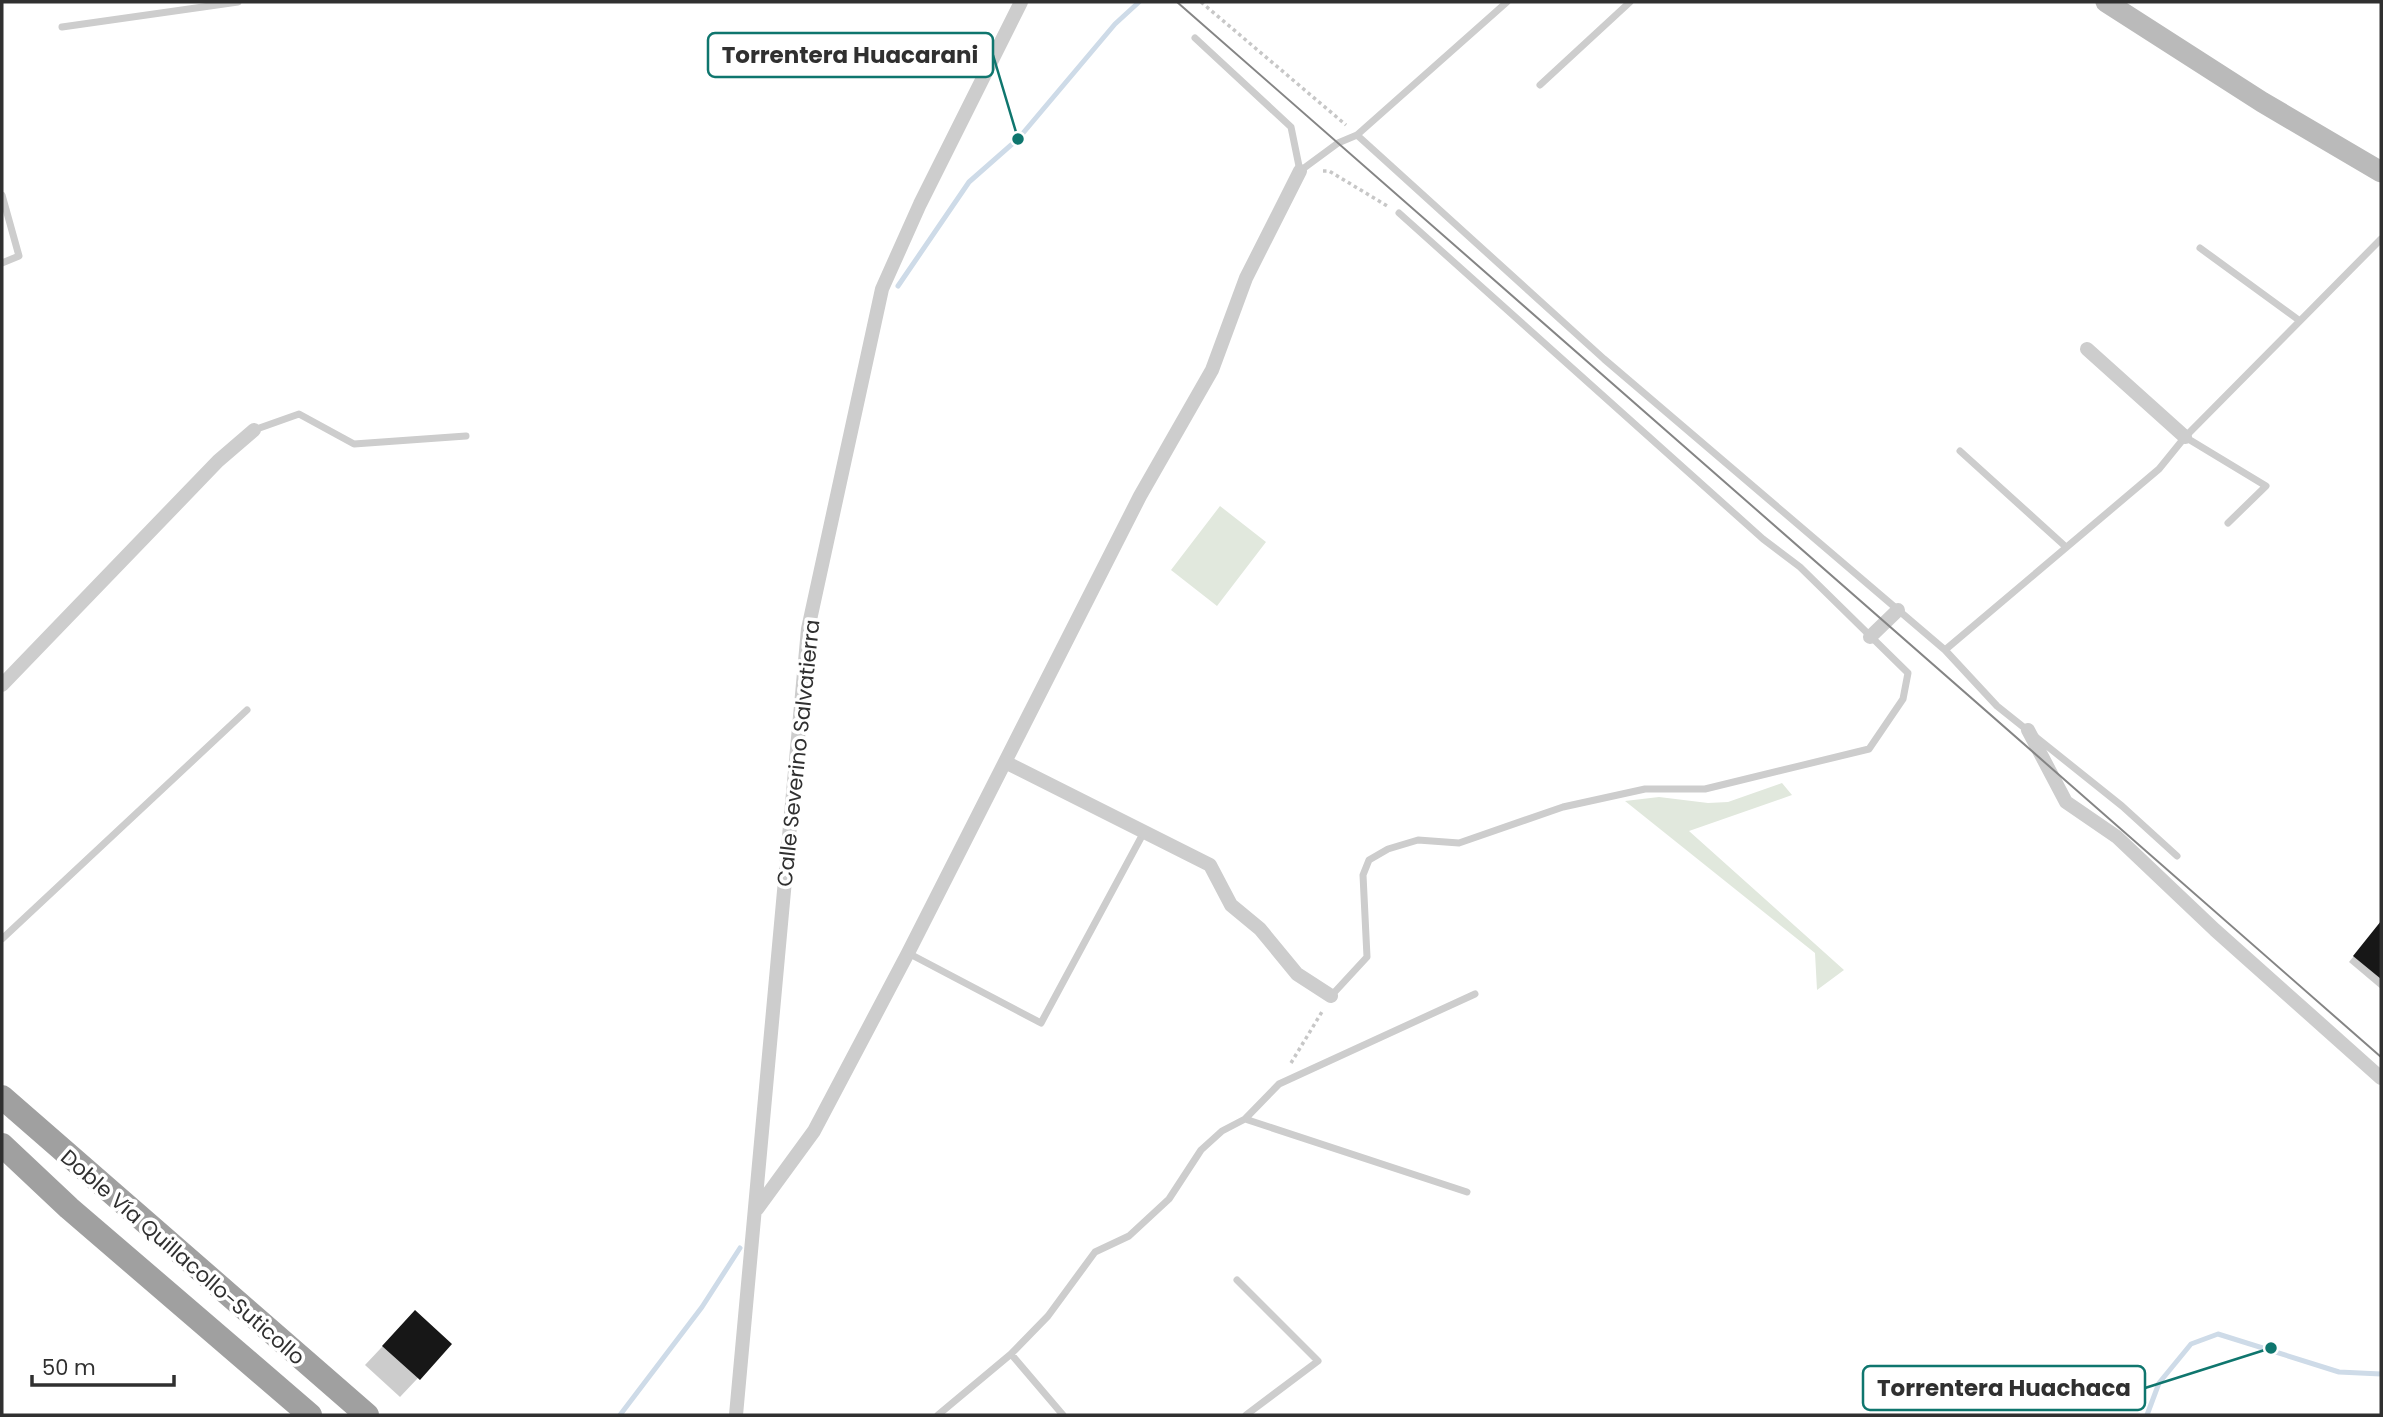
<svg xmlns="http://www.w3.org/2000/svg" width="2383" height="1417" viewBox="0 0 2383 1417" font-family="Poppins,sans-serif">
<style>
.green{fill:#e1e8dd}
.shadow{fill:#0003}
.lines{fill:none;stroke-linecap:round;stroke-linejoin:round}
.stream{stroke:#cedbe8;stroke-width:5}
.building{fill:#171717}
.path{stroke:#c7c7c7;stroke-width:3.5;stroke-dasharray:3.5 3.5;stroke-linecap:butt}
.service{stroke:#cdcdcd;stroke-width:7}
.minor{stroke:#cdcdcd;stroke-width:14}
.secondary{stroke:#bababa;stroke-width:21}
.trunk{stroke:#a0a0a0;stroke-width:24}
.tram{stroke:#858585;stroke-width:2}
.labels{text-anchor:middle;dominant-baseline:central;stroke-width:7;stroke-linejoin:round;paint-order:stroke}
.street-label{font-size:21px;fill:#303030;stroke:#fff}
.leader{fill:none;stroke:#0f766e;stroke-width:2.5}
.callout-dot{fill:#0f766e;stroke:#fff;stroke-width:2.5}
.callout{fill:#fff;stroke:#0f766e;stroke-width:2.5}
.callout-label{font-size:23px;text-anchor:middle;font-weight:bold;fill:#303030}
</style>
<rect width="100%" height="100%" fill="#fff"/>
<path class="green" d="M 1220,506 L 1266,542 L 1217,606 L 1171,570 Z
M 1782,783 L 1792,795 L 1689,831 L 1844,970 L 1817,990 L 1815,953 L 1625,801 L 1659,797 L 1708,803 L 1728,802 Z"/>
<path class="shadow" d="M 2381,923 L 2381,989 L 2349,962 Z
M 397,1331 L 450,1344 L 400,1397 L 365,1365 Z"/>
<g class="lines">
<path class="stream" d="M 898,286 L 969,182 L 1018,139 L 1115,24 L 1139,2
M 620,1415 L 702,1307 L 740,1248
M 2147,1415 L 2159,1383 L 2191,1344 L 2218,1334 L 2339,1372 L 2381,1374"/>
</g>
<path class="building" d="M 2381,921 L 2381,979 L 2353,956 Z
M 415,1310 L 452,1344 L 420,1380 L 382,1346 Z"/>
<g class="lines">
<path class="path" d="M 1201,2 L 1346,125
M 1323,171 L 1329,171 L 1389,207
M 1291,1063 L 1323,1010"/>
<path class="service" d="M 62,27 L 238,2
M 1195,38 L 1291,127 L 1300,171 L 1338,143 L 1357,135 L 1507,2
M 1540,85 L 1630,2
M 1357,135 L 1604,359 L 1945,650 L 1997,706 L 2122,806 L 2177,856
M 2,195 L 19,256 L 2,263
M 2200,248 L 2300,321
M 254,430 L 299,414 L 354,444 L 466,436
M 2185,437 L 2266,486 L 2228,523
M 1960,451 L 2066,547
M 1945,650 L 2159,469 L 2185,437 L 2381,239
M 2,939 L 247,710
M 908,953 L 1041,1023 L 1144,832
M 1331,996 L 1367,957 L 1363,875 L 1369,860 L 1388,849 L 1418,840 L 1459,843 L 1563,807 L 1645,789 L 1705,789 L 1869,749 L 1903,699 L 1908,673 L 1800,567 L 1763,539 L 1399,213
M 1245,1119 L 1467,1192
M 1237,1280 L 1318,1361 L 1246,1415
M 1011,1354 L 1063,1415
M 938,1415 L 1011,1354 L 1048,1316 L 1095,1252 L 1129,1236 L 1169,1199 L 1201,1150 L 1222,1131 L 1245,1119 L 1279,1084 L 1475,994"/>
<path class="minor" d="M 2087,349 L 2185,437
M 1870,637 L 1898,610
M 2,685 L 218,461 L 254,430
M 2028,730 L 2066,802 L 2117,837 L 2215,930 L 2381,1078
M 1005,762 L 1210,865 L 1231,905 L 1260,929 L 1297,974 L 1331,996
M 757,1209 L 814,1131 L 908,953 L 1140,496 L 1212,370 L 1246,278 L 1300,171
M 736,1415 L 808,629 L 882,289 L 920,204 L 1021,2"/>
<path class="secondary" d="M 2106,2 L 2262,102 L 2381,172"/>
<path class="trunk" d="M 2,1097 L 367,1415
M 2,1145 L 69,1208 L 310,1415"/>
<path class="tram" d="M 1177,2 L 2381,1057"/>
</g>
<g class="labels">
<g class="street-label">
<text transform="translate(798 753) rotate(-84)">Calle Severino Salvatierra</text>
<text transform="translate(183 1257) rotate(41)">Doble Vía Quillacollo-Suticollo</text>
</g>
</g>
<path class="leader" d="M1018 139L993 55M2271 1348L2145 1388"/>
<g class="callout-dot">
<circle cx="1018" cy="139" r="7"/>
<circle cx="2271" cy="1348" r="7"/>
</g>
<g class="callout">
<rect x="708" y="33" width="285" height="44" rx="7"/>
<rect x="1863" y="1366" width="282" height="44" rx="7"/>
</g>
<g class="callout-label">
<text x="850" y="63">Torrentera Huacarani</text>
<text x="2004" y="1396">Torrentera Huachaca</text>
</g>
<rect width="2383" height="1417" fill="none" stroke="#303030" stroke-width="7"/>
<path d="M32 1375v10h142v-10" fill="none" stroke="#303030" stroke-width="3.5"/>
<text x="42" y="1375" font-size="21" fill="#303030" stroke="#ffffff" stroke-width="5" paint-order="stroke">50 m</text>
</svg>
